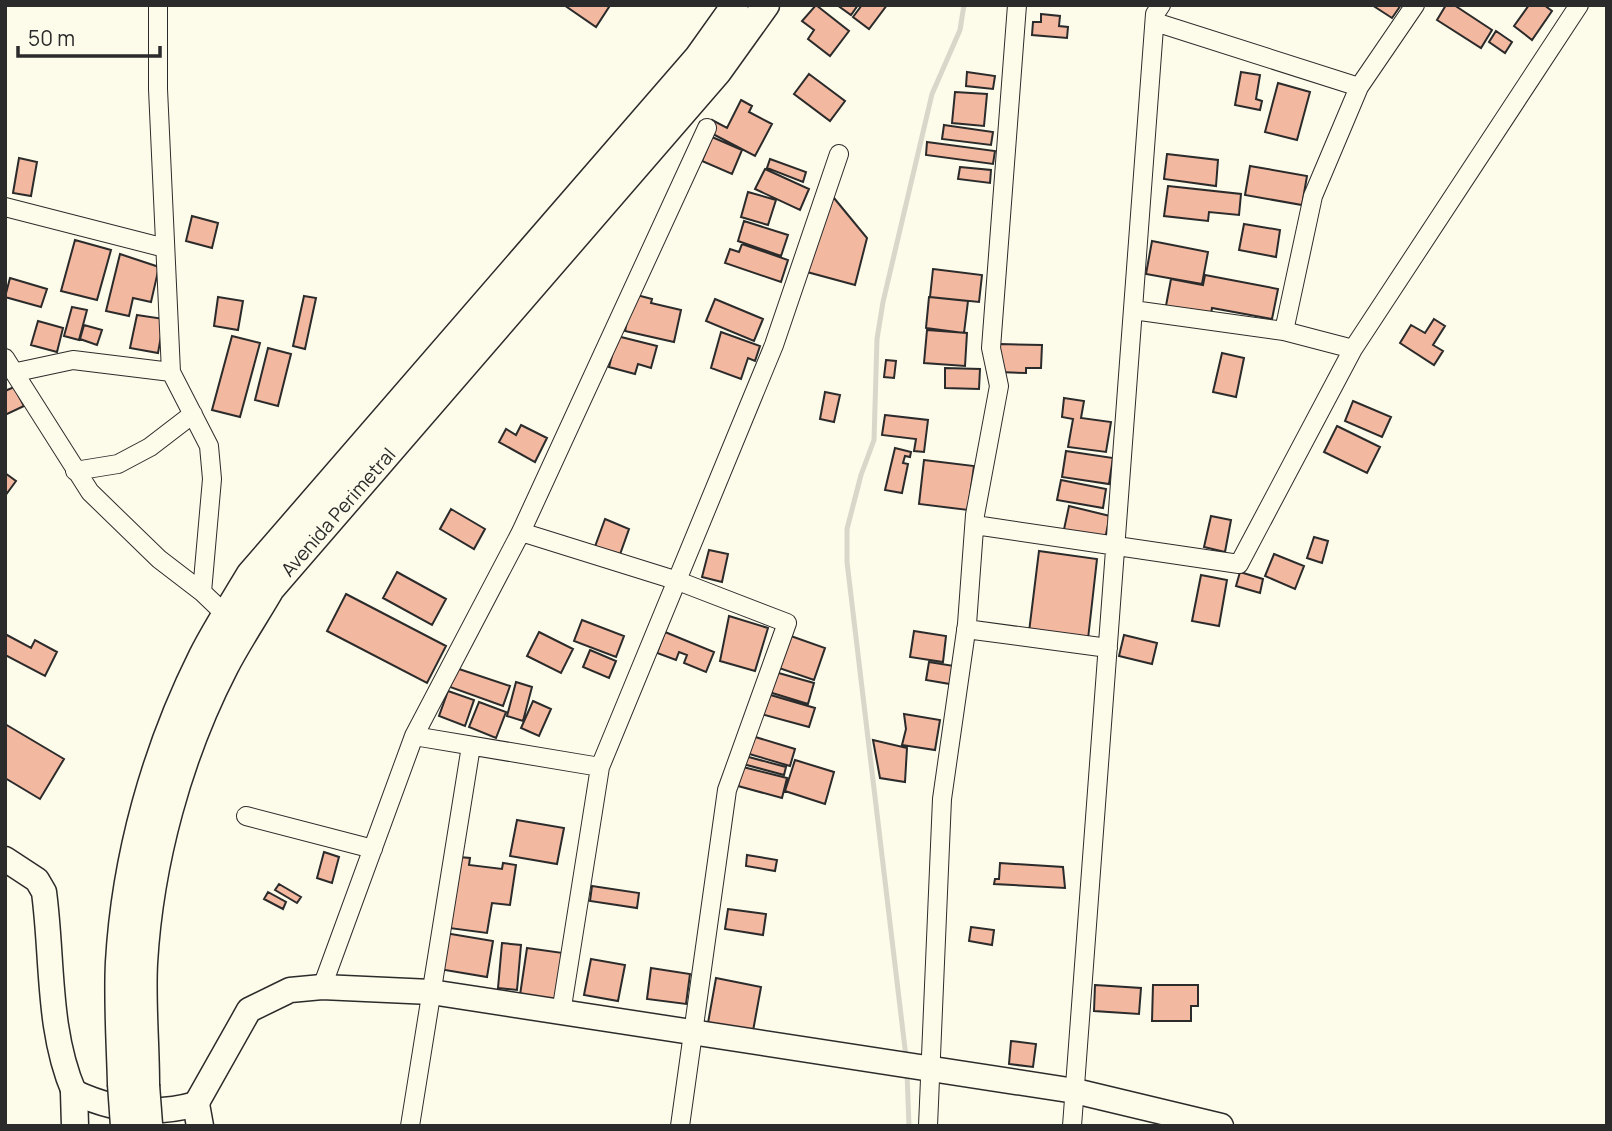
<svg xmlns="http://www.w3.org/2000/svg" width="1612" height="1131" viewBox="0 0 1612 1131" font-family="Manrope,sans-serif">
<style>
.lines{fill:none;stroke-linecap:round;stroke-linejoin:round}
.stream{stroke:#d8d7c9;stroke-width:5}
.building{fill:#f2b8a0;stroke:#2b2b2b;stroke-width:2}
.street-casing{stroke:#2b2b2b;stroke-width:20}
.secondary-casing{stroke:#2b2b2b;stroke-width:27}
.primary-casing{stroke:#2b2b2b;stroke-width:29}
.street{stroke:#fdfbea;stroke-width:18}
.secondary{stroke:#fdfbea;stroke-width:24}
.primary{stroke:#fdfbea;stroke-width:26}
.primary-bridge-casing{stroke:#2b2b2b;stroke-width:29;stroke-linecap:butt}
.primary-bridge{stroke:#fdfbea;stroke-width:26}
.labels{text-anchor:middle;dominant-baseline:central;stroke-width:5;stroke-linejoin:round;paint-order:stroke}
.street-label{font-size:19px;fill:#2b2b2b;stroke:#fdfbea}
</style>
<rect width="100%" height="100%" fill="#fdfbea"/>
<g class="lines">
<path class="stream" d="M 906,1057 L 847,562 L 847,529 L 861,475 L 874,440 L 877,339 L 883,302 L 932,94 L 960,30 L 964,5
M 907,1073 L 909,1126"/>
</g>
<path class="building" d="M 564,5 L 606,5 L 609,7 L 596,27 Z
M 816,5 L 849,31 L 830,56 L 808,39 L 814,30 L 802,21 Z
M 837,5 L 858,5 L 851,15 Z
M 862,5 L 887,5 L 869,29 L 853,17 Z
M 1372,5 L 1401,5 L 1392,18 Z
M 1446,5 L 1454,5 L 1492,30 L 1481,48 L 1437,20 Z
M 1529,5 L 1544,5 L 1552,11 L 1532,40 L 1514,26 Z
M 1041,14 L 1060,16 L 1059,26 L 1068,27 L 1067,38 L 1032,35 L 1033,22 L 1041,22 Z
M 1496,31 L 1512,42 L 1505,53 L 1489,42 Z
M 967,72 L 995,76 L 993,89 L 966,86 Z
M 1241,72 L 1260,75 L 1256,99 L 1262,101 L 1260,110 L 1235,105 Z
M 809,74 L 845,101 L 830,121 L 794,94 Z
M 1278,83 L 1310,92 L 1297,140 L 1265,132 Z
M 955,92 L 987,94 L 984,126 L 952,123 Z
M 741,100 L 752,106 L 749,112 L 772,124 L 755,156 L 707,131 L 712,120 L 727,128 Z
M 944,125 L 993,132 L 991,145 L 942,139 Z
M 712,137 L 742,150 L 732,174 L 702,161 Z
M 927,142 L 995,151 L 993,164 L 926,155 Z
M 1167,154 L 1218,160 L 1216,186 L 1164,179 Z
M 19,158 L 37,162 L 31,196 L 13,193 Z
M 770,159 L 806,172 L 803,182 L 767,168 Z
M 1250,166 L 1307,176 L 1302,205 L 1245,195 Z
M 960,167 L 991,170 L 990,183 L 958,179 Z
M 765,169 L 809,189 L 800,210 L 755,189 Z
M 1168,186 L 1241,194 L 1239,215 L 1209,212 L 1208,221 L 1164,216 Z
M 748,192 L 776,200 L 768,225 L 741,217 Z
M 834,198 L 867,238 L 855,285 L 807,272 L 830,200 Z
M 192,216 L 218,223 L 212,248 L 186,241 Z
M 744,221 L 788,235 L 781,256 L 738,241 Z
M 1244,224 L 1280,230 L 1276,257 L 1239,250 Z
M 75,240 L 111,250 L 97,300 L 61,291 Z
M 1152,241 L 1208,252 L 1202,284 L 1146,274 Z
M 742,244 L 788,260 L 781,282 L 725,263 L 730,249 L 739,252 Z
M 120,254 L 159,267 L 151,302 L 133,298 L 129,316 L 106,311 Z
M 933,269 L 982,275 L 979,302 L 930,297 Z
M 1205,275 L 1278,289 L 1272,319 L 1212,308 L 1210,320 L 1165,311 L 1171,279 L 1203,285 Z
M 10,278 L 47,289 L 41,307 L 5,297 Z
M 633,294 L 652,299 L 651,303 L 681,310 L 674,342 L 625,331 Z
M 304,296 L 316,298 L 305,349 L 293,346 Z
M 218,297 L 243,301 L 238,330 L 214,326 Z
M 929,297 L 968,301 L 964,333 L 926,328 Z
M 715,299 L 763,319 L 754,341 L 706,321 Z
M 72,307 L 87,310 L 79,340 L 64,336 Z
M 137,315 L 164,319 L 158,353 L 130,348 Z
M 1434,319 L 1445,326 L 1433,345 L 1443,351 L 1434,365 L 1400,343 L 1411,325 L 1425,333 Z
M 38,321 L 63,328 L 57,352 L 31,345 Z
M 84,325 L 102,330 L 97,345 L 80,339 Z
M 927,330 L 967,333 L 965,366 L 924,363 Z
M 721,332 L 760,346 L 755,361 L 748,358 L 741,379 L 711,368 Z
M 232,336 L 260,343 L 240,417 L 212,410 Z
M 617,336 L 657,346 L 651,368 L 638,364 L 635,374 L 609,367 Z
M 1000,344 L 1042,345 L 1041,368 L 1026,368 L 1026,373 L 999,372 Z
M 268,348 L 291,354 L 278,406 L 255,400 Z
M 1222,353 L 1244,358 L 1236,397 L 1213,392 Z
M 886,360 L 896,361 L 894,378 L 884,377 Z
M 945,368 L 980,369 L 979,389 L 945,388 Z
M 14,387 L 24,406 L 5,415 L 5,391 Z
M 825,392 L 840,395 L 834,422 L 820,419 Z
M 1064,398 L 1084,401 L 1081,418 L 1111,422 L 1106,452 L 1068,447 L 1073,419 L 1062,417 Z
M 1353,401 L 1391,417 L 1382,437 L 1345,421 Z
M 885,415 L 928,420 L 924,452 L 914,451 L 916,439 L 882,435 Z
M 521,425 L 547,438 L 535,462 L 499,442 L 506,429 L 516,435 Z
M 1337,426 L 1380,447 L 1367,473 L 1324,452 Z
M 895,448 L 911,452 L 910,457 L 905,456 L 903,463 L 908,464 L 902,493 L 885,490 Z
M 1066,451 L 1113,458 L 1109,484 L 1062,477 Z
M 924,460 L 974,466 L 968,510 L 919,504 Z
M 5,473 L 16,481 L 5,496 Z
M 1061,480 L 1106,489 L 1103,508 L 1057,500 Z
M 1069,506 L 1110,516 L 1104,543 L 1063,534 Z
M 451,509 L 485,529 L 474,549 L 440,529 Z
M 1211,516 L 1231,520 L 1225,552 L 1204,547 Z
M 605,519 L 629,529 L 618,560 L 593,552 Z
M 1314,537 L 1328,541 L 1322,563 L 1307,558 Z
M 709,550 L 728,554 L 722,582 L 702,577 Z
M 1039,551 L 1097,559 L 1088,639 L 1029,632 Z
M 1274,554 L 1304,566 L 1295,589 L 1265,576 Z
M 397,572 L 446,599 L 432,625 L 383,598 Z
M 1240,572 L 1263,579 L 1260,593 L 1236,586 Z
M 1201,575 L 1227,580 L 1219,626 L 1192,621 Z
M 346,594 L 446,646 L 427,683 L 327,631 Z
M 729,616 L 768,628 L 755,671 L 720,661 Z
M 582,620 L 624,636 L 616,657 L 574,641 Z
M 914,631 L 946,636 L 943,662 L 910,657 Z
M 539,632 L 573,649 L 561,673 L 527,656 Z
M 665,632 L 714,652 L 706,672 L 684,663 L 687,655 L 679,652 L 676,660 L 657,653 Z
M 5,634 L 31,648 L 35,640 L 57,652 L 45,676 L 5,655 Z
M 788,635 L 825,648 L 814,680 L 776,667 Z
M 1124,635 L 1157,643 L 1152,664 L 1119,656 Z
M 590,650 L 616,661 L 609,678 L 583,667 Z
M 929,662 L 954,666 L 950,684 L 926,680 Z
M 456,668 L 510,686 L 503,706 L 450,687 Z
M 775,672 L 814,683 L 808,704 L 769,692 Z
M 516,682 L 532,687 L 523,721 L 507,716 Z
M 448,691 L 474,700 L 465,726 L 439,716 Z
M 767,694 L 815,708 L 809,727 L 761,714 Z
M 533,701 L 551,709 L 539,736 L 521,728 Z
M 479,702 L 506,712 L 496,738 L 469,727 Z
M 904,714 L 940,720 L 935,750 L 902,745 L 906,729 Z
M 5,724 L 64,759 L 40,799 L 5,778 Z
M 752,736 L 795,749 L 790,766 L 746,753 Z
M 873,740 L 907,748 L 905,782 L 880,778 Z
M 745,756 L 786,767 L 784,775 L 743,764 Z
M 795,760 L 834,772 L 825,804 L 785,791 Z
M 743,767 L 787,778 L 782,798 L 738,786 Z
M 517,820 L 564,828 L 557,864 L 510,856 Z
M 324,852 L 339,857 L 332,883 L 317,878 Z
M 747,855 L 777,860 L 775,871 L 746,866 Z
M 459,857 L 470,858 L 469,865 L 502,869 L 503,863 L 516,865 L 510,905 L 492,903 L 487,933 L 449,928 Z
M 1000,863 L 1063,867 L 1065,888 L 994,884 L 995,879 L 999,879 Z
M 279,884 L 301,897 L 297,903 L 275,890 Z
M 592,886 L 639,893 L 637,908 L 590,901 Z
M 268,892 L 286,902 L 283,909 L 264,899 Z
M 728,909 L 766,914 L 763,935 L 725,929 Z
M 971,927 L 994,930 L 992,945 L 969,941 Z
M 445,933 L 493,941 L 487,977 L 439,969 Z
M 502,943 L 521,945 L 517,990 L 498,988 Z
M 527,948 L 563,953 L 556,1000 L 520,995 Z
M 591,959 L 625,965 L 618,1001 L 584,995 Z
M 651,968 L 690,974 L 686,1004 L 647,999 Z
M 716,978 L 761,987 L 753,1031 L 708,1023 Z
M 1095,985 L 1141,988 L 1139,1014 L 1094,1011 Z
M 1153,985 L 1198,985 L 1198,1006 L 1191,1006 L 1191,1021 L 1152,1021 Z
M 1011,1041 L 1036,1044 L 1033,1067 L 1009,1064 Z"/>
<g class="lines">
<g class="street-casing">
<path id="street" d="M 158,5 L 158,89 L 171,372 L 209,446 L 212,479 L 202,592 L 226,615
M 1155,22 L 1359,87
M 5,207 L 165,248
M 1133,310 L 1284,331 L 1353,349
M 1284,331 L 1313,196 L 1359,87 L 1415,5
M 5,358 L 90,492 L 159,559 L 202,592
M 17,372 L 73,360 L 171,372
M 75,471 L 118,464 L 150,447 L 193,414
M 975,525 L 1239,564 L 1353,349 L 1579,5
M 521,532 L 678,581 L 787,623 L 727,790 L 680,1126
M 966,629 L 1108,648
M 414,736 L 600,767
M 246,816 L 373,849
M 322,987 L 414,736 L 521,532 L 707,128
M 561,1013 L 600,767 L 774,345 L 839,154
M 410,1126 L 471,746
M 928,1126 L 942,799 L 967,624 L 975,515 L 999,386 L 991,348 L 1017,5
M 1072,1126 L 1155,14 L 1161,5"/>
</g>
<g class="secondary-casing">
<path id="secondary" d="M 5,859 L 37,880 L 44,892 C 53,959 47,1029 74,1092 C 112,1110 154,1116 196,1104 L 249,1010 L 290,990 L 322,987 L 431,992 L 1075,1091 L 1221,1126"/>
</g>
<g class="primary-casing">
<path id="primary" d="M 121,1084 C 120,1043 117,1002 119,962 C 125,857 155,750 202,656 C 216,628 234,601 250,574 L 698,57 L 735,5
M 146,1085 C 146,1044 142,1003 144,963 C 150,862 179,756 225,667 C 239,640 256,615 271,589 L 718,72 L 766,5
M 74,1092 L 75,1126
M 196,1104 L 200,1126"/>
</g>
<use href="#street" class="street"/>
<use href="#secondary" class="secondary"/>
<use href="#primary" class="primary"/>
<g class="primary-bridge-casing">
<path id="primary-bridge" d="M 121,1084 L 124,1126
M 146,1085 L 149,1124"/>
</g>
<use href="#primary-bridge" class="primary-bridge"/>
</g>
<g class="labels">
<g class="street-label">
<text transform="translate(338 512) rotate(-49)">Avenida Perimetral</text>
</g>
</g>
<rect width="1612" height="1131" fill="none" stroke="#2b2b2b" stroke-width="14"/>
<path d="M18 46v10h142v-10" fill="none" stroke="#2b2b2b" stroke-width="3.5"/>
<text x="28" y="46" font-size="21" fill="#2b2b2b" stroke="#fdfbea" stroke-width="5" paint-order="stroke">50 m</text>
</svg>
